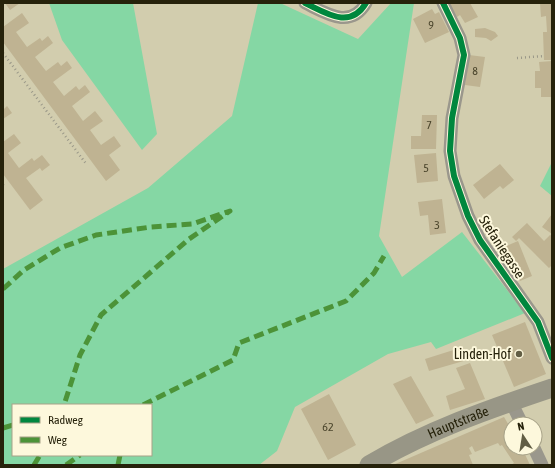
<svg xmlns="http://www.w3.org/2000/svg" width="555" height="468" viewBox="0 0 555 468" font-family="'Asap Condensed',sans-serif">
<style>
.green{fill:#85d7a4;fill-rule:evenodd}
.building{fill:#bfb392}
.lines{fill:none;stroke-linecap:round;stroke-linejoin:round}
.path{stroke:#999788;stroke-width:2.5;stroke-dasharray:1 3;stroke-linecap:butt}
.street{stroke:#9a978c;stroke-width:13}
.secondary{stroke:#989686;stroke-width:19}
.quiet{stroke:#4c9338;stroke-width:5;stroke-dasharray:10 5;stroke-linecap:butt}
.cycleway-casing{stroke:#fdf8dc;stroke-width:8}
.cycleway{stroke:#00873e;stroke-width:6}
.poi-dot{fill:#625e44;stroke:#fdf8dc;stroke-width:1.5}
.labels{text-anchor:middle;dominant-baseline:central;stroke-width:4;stroke-linejoin:round;paint-order:stroke}
.number-label{font-size:12px;fill:#4c462d}
.street-label{font-size:14px;fill:#26220b;stroke:#fdf8dc}
.poi-label{font-size:14px;fill:#26220b;stroke:#fdf8dc;text-anchor:end}
</style>
<rect width="100%" height="100%" fill="#d2cdae"/>
<path class="green" d="M 49,3 L 133,3 L 157,134 L 142,150 L 62,40 Z
M 258,3 L 280,3 L 358,39 L 391,3 L 414,3 L 379,236 L 402,277 L 462,232 L 525,313 L 436,349 L 431,342 L 388,354 L 295,407 L 277,451 L 259,465 L 3,465 L 3,269 L 148,188 L 232,116 ZM 13,405 L 151,405 L 151,455 L 13,455 Z
M 552,162 L 552,196 L 540,186 Z"/>
<path class="building" d="M 5,3 L 20,3 L 10,10 Z
M 449,3 L 470,3 L 478,17 L 465,23 L 460,15 L 457,17 Z
M 540,3 L 552,3 L 552,60 L 544,60 L 543,32 L 547,32 L 546,16 L 541,17 Z
M 432,9 L 435,14 L 439,12 L 449,32 L 425,43 L 413,19 Z
M 22,13 L 29,23 L 16,32 L 27,47 L 40,38 L 42,41 L 48,36 L 53,43 L 35,57 L 46,71 L 58,62 L 61,66 L 67,61 L 72,68 L 53,82 L 64,96 L 76,86 L 79,90 L 85,85 L 90,92 L 72,106 L 83,121 L 95,111 L 103,121 L 90,130 L 101,145 L 114,136 L 121,146 L 109,155 L 120,170 L 106,181 L 3,42 L 3,27 Z
M 485,28 L 495,32 L 498,36 L 491,41 L 486,38 L 475,37 L 475,29 Z
M 469,55 L 485,57 L 480,87 L 465,85 Z
M 552,61 L 552,97 L 541,97 L 541,88 L 535,88 L 535,71 L 540,71 L 539,62 Z
M 7,106 L 12,113 L 3,119 L 3,110 Z
M 422,115 L 437,115 L 436,149 L 411,149 L 411,136 L 421,136 Z
M 14,134 L 21,143 L 8,153 L 19,168 L 32,158 L 34,161 L 42,155 L 50,165 L 42,171 L 40,168 L 26,178 L 43,200 L 30,210 L 3,174 L 3,142 Z
M 436,153 L 438,181 L 417,183 L 414,155 Z
M 500,164 L 514,180 L 503,189 L 500,186 L 484,199 L 473,185 Z
M 442,199 L 446,233 L 430,235 L 428,215 L 420,216 L 418,202 Z
M 552,214 L 552,234 L 542,227 Z
M 527,223 L 544,241 L 550,235 L 552,236 L 552,265 L 549,268 L 519,238 L 516,241 L 512,237 Z
M 518,241 L 532,276 L 520,281 L 512,261 L 503,265 L 497,250 Z
M 525,322 L 546,374 L 514,387 L 492,335 Z
M 463,347 L 467,360 L 429,371 L 425,359 Z
M 470,363 L 485,399 L 450,410 L 446,396 L 465,389 L 456,368 Z
M 411,376 L 434,416 L 416,424 L 393,384 Z
M 329,394 L 356,445 L 328,460 L 301,409 Z
M 504,417 L 511,429 L 511,448 L 522,448 L 530,465 L 511,465 L 514,463 L 502,445 L 500,446 L 498,443 L 475,452 L 472,446 L 469,448 L 472,454 L 469,455 L 473,465 L 393,465 Z"/>
<g class="lines">
<path class="path" d="M 3,53 L 87,165
M 517,58 L 544,56
M 3,185 L 5,187"/>
<path class="street" d="M 305,3 C 326,13 350,30 366,3
M 443,3 L 460,38 L 464,55 L 452,118 L 450,151 L 454,176 L 468,216 L 480,240 L 538,322 L 552,358
M 511,402 L 522,424
M 534,448 L 542,465"/>
<path class="secondary" id="s1" d="M 369,465 C 426,431 489,409 552,388"/>
<path class="quiet" d="M 3,289 L 24,270 L 60,248 L 96,235 L 151,227 L 192,224 L 230,211 L 189,239 L 101,315 L 80,355 L 64,405
M 143,405 L 233,360 L 239,343 L 346,301 L 374,273 L 384,256
M 3,428 L 13,425
M 34,465 L 40,455
M 66,465 L 80,455
M 118,465 L 120,455"/>
<g class="cycleway-casing">
<path id="cycleway" d="M 305,3 C 326,13 350,30 366,3
M 443,3 L 460,38 L 464,55 L 452,118 L 450,151 L 454,176 L 468,216 L 480,240 L 538,322 L 552,358"/>
</g>
<use href="#cycleway" class="cycleway"/>
</g>
<circle class="poi-dot" cx="519" cy="354" r="4"/>
<g class="labels">
<g class="number-label">
<text x="431" y="25">9</text>
<text x="475" y="71">8</text>
<text x="429" y="125">7</text>
<text x="426" y="168">5</text>
<text x="437" y="225">3</text>
<text x="328" y="427">62</text>
</g>
<g class="street-label">
<text transform="translate(502 247) rotate(57)">Stefaniegasse</text>
<text stroke="none"><textPath href="#s1" startOffset="99">Hauptstraße</textPath></text>
</g>
<g class="poi-label">
<text x="511" y="354">Linden-Hof</text>
</g>
</g>
<rect width="555" height="468" fill="none" stroke="#26220b" stroke-width="8"/>
<rect x="12" y="404" width="140" height="52" fill="#fdf8dc" stroke="#a7a288"/>
<rect x="20" y="417" width="20" height="6" fill="#00873e" stroke="#a7a288"/>
<text x="48" y="424" font-size="12" fill="#26220b">Radweg</text>
<rect x="20" y="437" width="20" height="6" fill="#4c9338" stroke="#a7a288"/>
<text x="48" y="444" font-size="12" fill="#26220b">Weg</text>
<g transform="translate(523 436) rotate(348)"><circle r="19" fill="#fdf8dc" stroke="#a7a288"/>
<path d="M0-3L7 15L0 10L-7 15Z" fill="#625e44"/>
<text y="-6" font-size="11" font-weight="bold" text-anchor="middle" fill="#26220b">N</text>
</g>
</svg>
